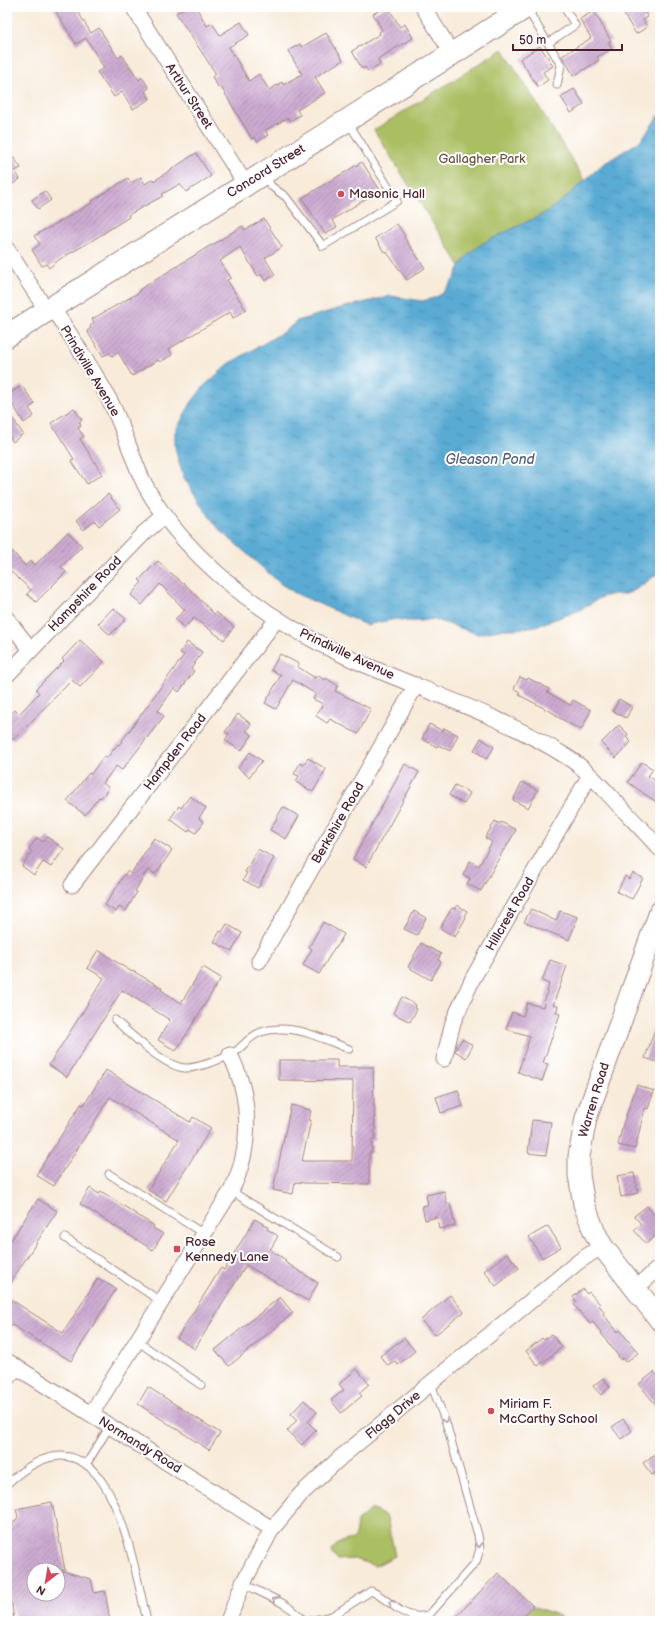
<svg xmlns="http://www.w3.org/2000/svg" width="667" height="1628" viewBox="0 0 667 1628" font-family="'Balsamiq Sans',sans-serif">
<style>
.park{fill:#aabe62;stroke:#7a6e46}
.water{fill:url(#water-ripples);stroke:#526580}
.building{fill:url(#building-hatch);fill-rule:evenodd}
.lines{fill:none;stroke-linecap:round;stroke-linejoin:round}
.lane-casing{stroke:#a18582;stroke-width:9}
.street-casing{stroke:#a18582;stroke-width:17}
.secondary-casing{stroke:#a18582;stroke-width:23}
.primary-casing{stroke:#a18582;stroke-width:24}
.lane{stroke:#fff;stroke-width:7}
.street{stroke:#fff;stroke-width:15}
.secondary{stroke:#fff;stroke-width:21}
.primary{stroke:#fff;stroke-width:22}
.oneway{stroke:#ae9aa0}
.poi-dot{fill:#d1495b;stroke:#fff;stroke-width:1.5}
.labels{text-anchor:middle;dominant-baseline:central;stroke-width:4;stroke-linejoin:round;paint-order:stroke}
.street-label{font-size:13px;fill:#4a1f2b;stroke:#fff}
.park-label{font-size:13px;fill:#6c573e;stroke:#fff}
.poi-label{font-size:13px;fill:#4a1f2b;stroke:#fff;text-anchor:start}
.water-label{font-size:14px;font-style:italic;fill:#515e77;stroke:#fff}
</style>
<defs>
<pattern id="water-ripples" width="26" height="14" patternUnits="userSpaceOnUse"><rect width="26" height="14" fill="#5aabd4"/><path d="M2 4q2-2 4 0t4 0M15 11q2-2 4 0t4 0" fill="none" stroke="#4c8bac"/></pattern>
<pattern id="building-hatch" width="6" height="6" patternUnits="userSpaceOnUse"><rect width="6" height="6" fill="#cdabd2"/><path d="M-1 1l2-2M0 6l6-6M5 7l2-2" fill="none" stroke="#a88bab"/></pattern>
</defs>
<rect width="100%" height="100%" fill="#fff"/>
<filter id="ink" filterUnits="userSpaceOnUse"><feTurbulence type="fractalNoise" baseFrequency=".025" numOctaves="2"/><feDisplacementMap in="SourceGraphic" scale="8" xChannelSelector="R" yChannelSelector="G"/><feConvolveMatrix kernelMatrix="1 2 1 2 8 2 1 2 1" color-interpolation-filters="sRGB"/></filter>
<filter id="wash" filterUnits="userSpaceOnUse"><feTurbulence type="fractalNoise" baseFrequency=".012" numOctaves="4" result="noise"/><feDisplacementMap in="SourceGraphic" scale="16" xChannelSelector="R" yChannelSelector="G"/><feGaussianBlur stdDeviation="0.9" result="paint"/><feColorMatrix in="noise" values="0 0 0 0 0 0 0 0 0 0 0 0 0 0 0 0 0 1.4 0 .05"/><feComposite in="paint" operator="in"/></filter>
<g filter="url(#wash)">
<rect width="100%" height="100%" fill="#f8ebda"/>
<path class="park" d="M 503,49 L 585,181 C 571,193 557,206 542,215 C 509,233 484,236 460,266 L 374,130 Z
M 372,1509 L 387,1517 L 395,1556 L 375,1566 L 355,1559 L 337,1560 L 331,1553 C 334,1544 344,1540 353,1539 L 355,1537 L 357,1521 Z
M 533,1606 L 560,1616 L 561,1621 L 519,1621 Z"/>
<path class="water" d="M 660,114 L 660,572 L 635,590 L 626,594 L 613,594 L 602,597 L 578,611 L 536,626 L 517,629 L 504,629 L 478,634 L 433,619 L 420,621 L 407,621 L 396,619 L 366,625 L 295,593 L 281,584 L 219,529 L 209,516 L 184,478 L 178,460 L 175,446 L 175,432 L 191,403 L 204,386 L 230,363 L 285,331 L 297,321 L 337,309 L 391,296 L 422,301 L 434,298 L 442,294 L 454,279 L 460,266 L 470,253 L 483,243 L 543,214 L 562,201 L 602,165 L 640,141 Z"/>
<g id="blocks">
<path class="building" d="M 53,7 L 75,7 L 91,33 L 99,28 L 118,58 L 122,55 L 139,80 L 142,77 L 149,88 L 145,91 L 150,99 L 133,109 L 122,92 L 114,97 L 97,72 L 104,68 L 86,38 L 76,44 Z
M 186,7 L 196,7 L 207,26 L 212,23 L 220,35 L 241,22 L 249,35 L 229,47 L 249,81 L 259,74 L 269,90 L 282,82 L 283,85 L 302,74 L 288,51 L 300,44 L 302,47 L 326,33 L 343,60 L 315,77 L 325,93 L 297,110 L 300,115 L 290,121 L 288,118 L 265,130 L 268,135 L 257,142 L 255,137 L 252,139 L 221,87 L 219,88 L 212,77 L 216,74 L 176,13 Z
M 385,7 L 388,7 L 400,27 L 405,24 L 413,38 L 379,58 L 378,60 L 380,64 L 368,71 L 365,67 L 362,69 L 352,51 L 380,34 L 379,32 L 382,30 L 373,14 Z
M 619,7 L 641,7 L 648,17 L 643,20 L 647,27 L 636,34 Z
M 594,11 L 611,41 L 608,42 L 612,49 L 597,57 L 599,60 L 574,76 L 562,56 L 591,38 L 580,19 Z
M 540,46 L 553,66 L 543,72 L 548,80 L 538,87 L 520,59 Z
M 574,89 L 584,104 L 571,113 L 561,97 Z
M 196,153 L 211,176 L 186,192 L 180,184 L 162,194 L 163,196 L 128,215 L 129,217 L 90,242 L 60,259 L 49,268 L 46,264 L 42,266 L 32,250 L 40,244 L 34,236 L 92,203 L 91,202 L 128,178 L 131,183 L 141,177 L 145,184 L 153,179 L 154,181 Z
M 14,158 L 21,168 L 15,171 L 20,179 L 7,188 L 7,159 L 9,162 Z
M 362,162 L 380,190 L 332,220 L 337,227 L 325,234 L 302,198 Z
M 45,191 L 51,200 L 38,209 L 32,200 Z
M 264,219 L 282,247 L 265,258 L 275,275 L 265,281 L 261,274 L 258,276 L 240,247 L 220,261 L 231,278 L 227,280 L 246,310 L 233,318 L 230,312 L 169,349 L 172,355 L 160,362 L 158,360 L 132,376 L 118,352 L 112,356 L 110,353 L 103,356 L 87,331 L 91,328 L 90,326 L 94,323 L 92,319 L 140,292 L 139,290 L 211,245 L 211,246 L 242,226 L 245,230 Z
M 397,224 L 405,236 L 404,237 L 425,268 L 407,280 L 386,251 L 384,252 L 375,238 Z
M 22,386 L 35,404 L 29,408 L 34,416 L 24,423 L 7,395 Z
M 74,408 L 82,420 L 79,422 L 81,426 L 78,428 L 84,437 L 80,439 L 102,474 L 87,484 L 71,460 L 74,459 L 51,423 Z
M 7,410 L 23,434 L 13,442 L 7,433 Z
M 108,494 L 120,509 L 99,526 L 95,521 L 83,530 L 76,521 Z
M 68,532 L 82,546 L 61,567 L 66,572 L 36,602 L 27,594 L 31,590 L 7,568 L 7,545 L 25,566 L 30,561 L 35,565 Z
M 158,561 L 183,584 L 184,583 L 214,614 L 216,612 L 234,627 L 224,640 L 194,618 L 184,628 L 175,619 L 185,610 L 160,584 L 142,605 L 131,595 L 142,582 L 139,580 Z
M 113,608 L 126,619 L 110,635 L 98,624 Z
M 80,640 L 104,662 L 80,687 L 72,680 L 13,740 L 7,735 L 7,719 L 15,710 L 19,714 L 39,693 L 36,689 L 64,661 L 62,659 Z
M 187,642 L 202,652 L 191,669 L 194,671 L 179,692 L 174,688 L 158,711 L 164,716 L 122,770 L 116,766 L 103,783 L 109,788 L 101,798 L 99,797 L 85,815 L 67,801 L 89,773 L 91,774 L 104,756 L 107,758 L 118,744 L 119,745 L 184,655 L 180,653 Z
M 280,654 L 299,664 L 298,667 L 315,678 L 317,675 L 325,680 L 326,678 L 338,686 L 335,691 L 371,709 L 358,734 L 330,719 L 327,723 L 316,716 L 323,704 L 313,699 L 316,694 L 293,680 L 276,709 L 265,703 L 281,675 L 271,670 Z
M 520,677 L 527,680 L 528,678 L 549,689 L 547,692 L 570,705 L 573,700 L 591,710 L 581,730 L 556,716 L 557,715 L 519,695 L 520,692 L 514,689 Z
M 619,699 L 632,707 L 626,718 L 613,711 Z
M 238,714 L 251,724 L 246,731 L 252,735 L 241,751 L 225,740 L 229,734 L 225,732 Z
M 429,724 L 443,731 L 444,728 L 458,735 L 450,751 L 438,745 L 437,747 L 422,739 Z
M 619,725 L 628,734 L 626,737 L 631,742 L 616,758 L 601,743 Z
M 481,738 L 494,747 L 487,759 L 474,750 Z
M 250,752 L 262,761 L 249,777 L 238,768 Z
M 308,758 L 326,769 L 313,792 L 296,782 L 299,776 L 294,774 L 300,763 L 304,765 Z
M 642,762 L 653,769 L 648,776 L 660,783 L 660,804 L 646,795 L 628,782 Z
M 405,764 L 419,772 L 366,867 L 353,859 Z
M 522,782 L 538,790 L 528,808 L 513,800 Z
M 455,785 L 470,793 L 464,804 L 449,795 Z
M 190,796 L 206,808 L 199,818 L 204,822 L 196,833 L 190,829 L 188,832 L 170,819 L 179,806 L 181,808 Z
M 283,807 L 299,816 L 286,839 L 270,830 Z
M 495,821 L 500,824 L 501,822 L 516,830 L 505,849 L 504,849 L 481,891 L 467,884 L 470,878 L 463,875 L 470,861 L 479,866 L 492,842 L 485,838 Z
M 47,837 L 64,849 L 51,867 L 43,862 L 34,875 L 22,866 L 32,851 L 29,849 L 37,838 L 43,842 Z
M 154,838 L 172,850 L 160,868 L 155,874 L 148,869 L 135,891 L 137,892 L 126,911 L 119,907 L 116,912 L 105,905 L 127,871 L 131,874 Z
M 258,849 L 274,858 L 258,888 L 243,880 L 247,873 L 245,872 Z
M 633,873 L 643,878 L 632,899 L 617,892 L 625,876 L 629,879 Z
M 457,905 L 467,911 L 464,916 L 466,917 L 455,937 L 440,928 L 452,908 L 455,909 Z
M 531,909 L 556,921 L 560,911 L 578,917 L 569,940 L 524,922 Z
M 414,911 L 426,918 L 417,935 L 404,929 Z
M 323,922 L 344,934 L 337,947 L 335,947 L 319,974 L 303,965 L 312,949 L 309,947 Z
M 227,924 L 242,933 L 232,951 L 214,942 L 220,931 L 222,932 Z
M 421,943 L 441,954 L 438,960 L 441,962 L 431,980 L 408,967 Z
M 98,950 L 132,972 L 133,971 L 162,988 L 161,990 L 181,1003 L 203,967 L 221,978 L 176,1051 L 158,1040 L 170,1020 L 122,990 L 67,1077 L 49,1065 L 104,978 L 87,968 Z
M 550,960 L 567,966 L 553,1005 L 558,1006 L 556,1013 L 560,1014 L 543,1063 L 548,1064 L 542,1081 L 518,1072 L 530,1036 L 506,1029 L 512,1012 L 523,1016 L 527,1003 L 543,1007 L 549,984 L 542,981 Z
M 402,997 L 416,1005 L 415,1008 L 417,1009 L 410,1022 L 393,1013 Z
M 658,1020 L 660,1020 L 660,1063 L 645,1058 Z
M 462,1039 L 473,1045 L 466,1058 L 455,1051 Z
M 279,1060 L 337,1060 L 337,1067 L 373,1067 L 375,1140 L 372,1140 L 372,1153 L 369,1153 L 369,1184 L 304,1183 L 295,1182 L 293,1194 L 273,1190 L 291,1105 L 311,1110 L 309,1120 L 311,1120 L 302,1161 L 352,1161 L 353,1081 L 279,1080 Z
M 106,1070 L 190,1122 L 193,1117 L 211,1128 L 166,1201 L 148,1190 L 179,1140 L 110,1097 L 54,1186 L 36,1175 L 81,1104 L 84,1105 Z
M 637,1085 L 654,1091 L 648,1109 L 645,1108 L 635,1149 L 618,1145 L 623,1124 Z
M 458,1090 L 463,1106 L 441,1113 L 436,1097 Z
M 532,1120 L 551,1122 L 546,1155 L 528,1153 Z
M 634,1173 L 638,1193 L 621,1197 L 617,1176 Z
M 90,1188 L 99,1194 L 101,1191 L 154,1226 L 153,1228 L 163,1234 L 153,1250 L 80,1204 Z
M 444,1191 L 447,1204 L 450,1203 L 455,1226 L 439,1229 L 437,1217 L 425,1220 L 422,1206 L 428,1205 L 426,1195 Z
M 38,1199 L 57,1211 L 7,1288 L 7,1246 Z
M 647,1206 L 657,1218 L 654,1221 L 660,1229 L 660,1232 L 646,1244 L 634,1230 L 641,1224 L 634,1216 Z
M 255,1219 L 268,1227 L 267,1229 L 278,1236 L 270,1250 L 286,1260 L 285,1262 L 318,1283 L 308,1301 L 246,1265 L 195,1349 L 177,1338 L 221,1268 L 224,1270 Z
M 548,1226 L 561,1247 L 542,1258 L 529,1237 Z
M 507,1253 L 519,1268 L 496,1286 L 484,1271 Z
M 98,1278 L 116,1289 L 71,1361 L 7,1322 L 7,1297 L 63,1333 Z
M 583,1289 L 587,1294 L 589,1292 L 600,1304 L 599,1305 L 604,1312 L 603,1314 L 618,1332 L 620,1330 L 638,1353 L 626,1362 L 623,1358 L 621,1360 L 593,1322 L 590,1324 L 574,1305 L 577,1302 L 573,1297 Z
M 450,1295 L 464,1312 L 435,1335 L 421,1320 Z
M 280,1297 L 293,1313 L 229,1366 L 215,1350 Z
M 551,1334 L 562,1347 L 538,1366 L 526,1351 L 542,1338 L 544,1340 Z
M 404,1338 L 415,1351 L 398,1365 L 395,1361 L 388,1366 L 380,1356 Z
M 357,1369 L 369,1384 L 359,1393 L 362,1396 L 341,1413 L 331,1400 L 344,1390 L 339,1384 Z
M 654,1372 L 660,1379 L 660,1410 L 639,1384 Z
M 603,1378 L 610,1387 L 601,1395 L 593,1386 Z
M 148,1387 L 220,1433 L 209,1450 L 138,1404 Z
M 304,1400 L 317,1412 L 308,1422 L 316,1430 L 302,1445 L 287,1431 L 297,1420 L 291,1414 Z
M 623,1419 L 632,1431 L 621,1439 L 612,1427 Z
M 655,1454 L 660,1461 L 660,1469 L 652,1475 L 643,1463 Z
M 52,1502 L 65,1570 L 59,1570 L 91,1579 L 94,1593 L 105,1591 L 110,1621 L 14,1621 L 12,1604 L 7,1600 L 7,1533 L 18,1517 L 16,1509 ZM 34,1570 L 58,1570 L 58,1594 L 34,1594 Z
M 498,1573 L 533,1606 L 519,1621 L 452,1621 Z"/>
</g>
</g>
<g filter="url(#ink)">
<use href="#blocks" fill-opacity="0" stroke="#a18582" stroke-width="1"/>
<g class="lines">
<g class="lane-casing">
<path id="lane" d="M 527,9 L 548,43 L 575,25 L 564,7
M 548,43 L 561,65 L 557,85
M 265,175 L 271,186 L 286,197 L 323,246 L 397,201 L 348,122
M 115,1020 C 130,1034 165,1067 185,1068 C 196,1069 218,1060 229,1056 C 240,1051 247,1037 261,1032 C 291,1022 321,1038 349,1049
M 109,1174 L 204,1234
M 231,1191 L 338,1257
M 65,1238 L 162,1302
M 137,1341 L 201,1385
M 7,1385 L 20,1369
M 87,1463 L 110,1426
M 7,1484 C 108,1391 131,1555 147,1621
M 243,1583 C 263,1595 289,1602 304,1621
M 311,1621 L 332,1616 L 371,1591 C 386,1597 399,1615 416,1616 C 420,1617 425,1615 429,1615 L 476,1562 L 480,1549 L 478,1535 L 446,1423 L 431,1384"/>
</g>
<g class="street-casing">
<path id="street" d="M 133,7 L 246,185
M 423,7 L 452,53
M 7,249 L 47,311
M 52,307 C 72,338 93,369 110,401 C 124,428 131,456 144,483 C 163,520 194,553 225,580 C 262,611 303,637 347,657 C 420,690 498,713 567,757 C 585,768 599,784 614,800 C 629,816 645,832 660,849
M 7,619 L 31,650
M 7,675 L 144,533 L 164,516
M 72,885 L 277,619
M 259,961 L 416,685
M 444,1059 L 453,1022 L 473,978 L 590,775
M 635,1289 L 660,1267
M 7,1361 L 272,1529
M 91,1414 L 231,1191 C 252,1149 252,1097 230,1055
M 228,1621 L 243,1583 L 272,1529 L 301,1494 L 341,1457 L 578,1262 L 602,1246"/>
</g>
<g class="secondary-casing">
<path id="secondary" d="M 660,912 L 586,1118 L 579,1156 L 579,1175 L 584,1204 L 594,1231 L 602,1246 L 660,1320"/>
</g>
<g class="primary-casing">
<path id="primary" d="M 7,336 L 526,7"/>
</g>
<use href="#lane" class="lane"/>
<use href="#street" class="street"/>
<use href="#secondary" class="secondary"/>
<use href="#primary" class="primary"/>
</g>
<defs><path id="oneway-chevron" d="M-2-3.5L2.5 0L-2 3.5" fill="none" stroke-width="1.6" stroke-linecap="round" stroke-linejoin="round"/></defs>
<g class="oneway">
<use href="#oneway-chevron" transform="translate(445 1420) rotate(70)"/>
<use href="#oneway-chevron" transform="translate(479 1545) rotate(87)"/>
<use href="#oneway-chevron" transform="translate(275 1600) rotate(-154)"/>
<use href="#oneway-chevron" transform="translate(391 1603) rotate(-144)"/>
</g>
</g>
<g class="poi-dot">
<circle cx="341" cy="194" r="4"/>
<rect x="173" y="1245" width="8" height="8" rx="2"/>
<circle cx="491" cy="1411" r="4"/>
</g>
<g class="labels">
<g class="street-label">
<text transform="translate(189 96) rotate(57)">Arthur Street</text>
<text transform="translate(266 171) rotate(-32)">Concord Street</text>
<text transform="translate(90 371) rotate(59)">Prindiville Avenue</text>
<text transform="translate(85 594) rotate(-46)">Hampshire Road</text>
<text transform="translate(347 654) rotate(25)">Prindiville Avenue</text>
<text transform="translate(175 752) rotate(-52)">Hampden Road</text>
<text transform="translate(338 823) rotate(-60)">Berkshire Road</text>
<text transform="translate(510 914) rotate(-60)">Hillcrest Road</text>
<text transform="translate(594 1100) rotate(-73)">Warren Road</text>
<text transform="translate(393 1415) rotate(-40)">Flagg Drive</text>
<text transform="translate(140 1445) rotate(32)">Normandy Road</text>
</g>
<g class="park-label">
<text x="482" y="159">Gallagher Park</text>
</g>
<g class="poi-label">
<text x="349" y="194">Masonic Hall</text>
<text x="185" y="1242">Rose<tspan x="185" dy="15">Kennedy Lane</tspan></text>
<text x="499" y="1404">Miriam F.<tspan x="499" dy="15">McCarthy School</tspan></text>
</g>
<g class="water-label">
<text x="490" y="459">Gleason Pond</text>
</g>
</g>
<rect width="667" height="1628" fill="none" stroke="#fff" stroke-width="24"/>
<g transform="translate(46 1582) rotate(211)"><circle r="19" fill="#ffffff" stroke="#b7a5aa"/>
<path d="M0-3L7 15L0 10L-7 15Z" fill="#d1495b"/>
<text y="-6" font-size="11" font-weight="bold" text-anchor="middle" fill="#4a1f2b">N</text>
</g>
<path d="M513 44v6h109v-6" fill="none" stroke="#4a1f2b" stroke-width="2"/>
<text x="519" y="44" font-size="12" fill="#4a1f2b" stroke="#ffffff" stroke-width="3" paint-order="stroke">50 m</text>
</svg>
